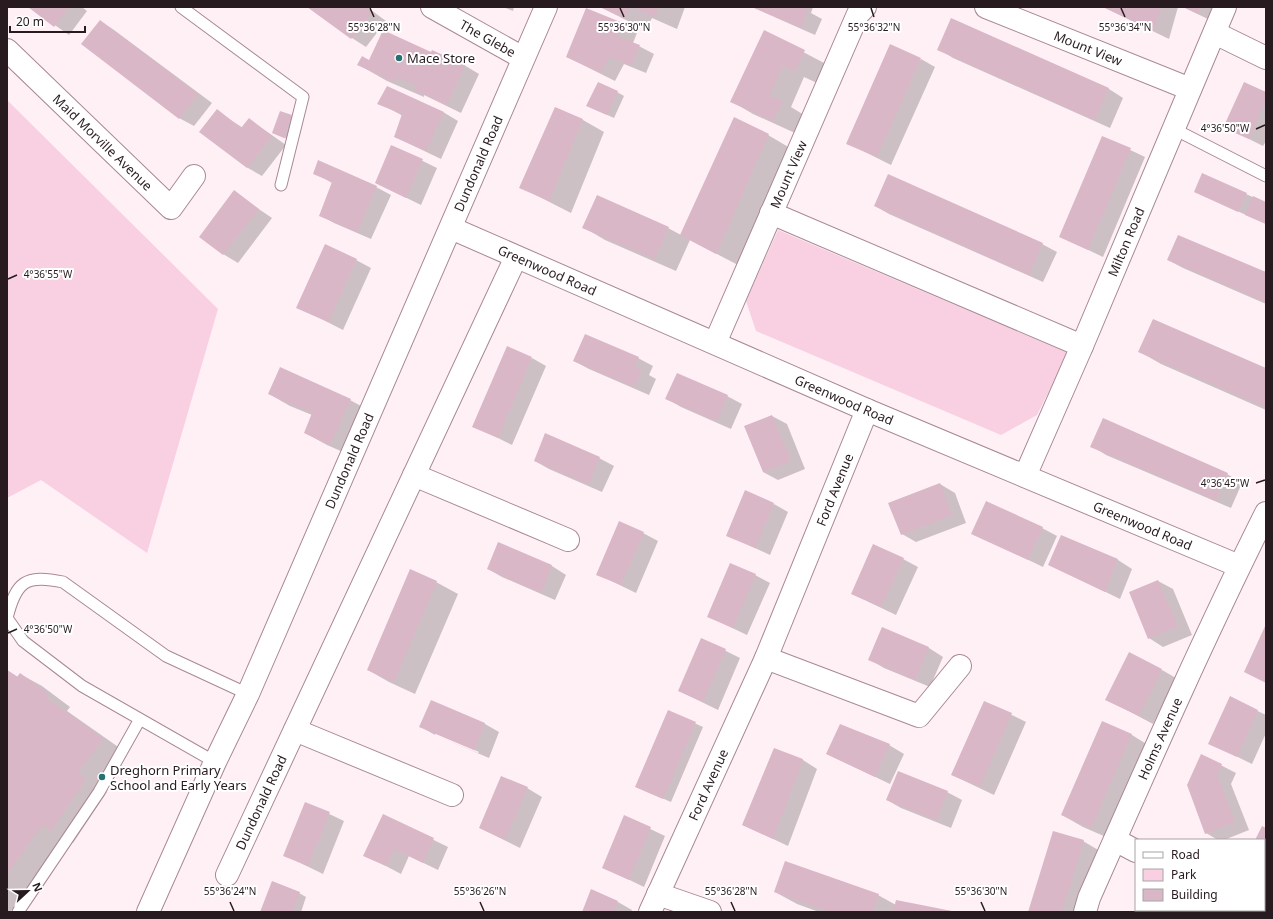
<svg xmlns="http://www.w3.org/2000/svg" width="1273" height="919" viewBox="0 0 1273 919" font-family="'Noto Sans',sans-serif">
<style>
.green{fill:#f8d0e1}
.shadow{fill:#0003;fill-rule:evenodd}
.building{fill:#dab7c6}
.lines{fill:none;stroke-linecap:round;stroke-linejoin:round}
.service-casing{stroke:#a98896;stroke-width:13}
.minor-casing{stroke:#a98896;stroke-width:24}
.secondary-casing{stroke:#a98896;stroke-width:24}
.service{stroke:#fff;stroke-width:11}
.minor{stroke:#fff;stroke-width:22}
.secondary{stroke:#fff;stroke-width:22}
.ticks{fill:none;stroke:#271b20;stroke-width:1.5}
.poi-dot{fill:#267175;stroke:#fff;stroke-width:1.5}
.labels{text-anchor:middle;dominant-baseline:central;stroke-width:4;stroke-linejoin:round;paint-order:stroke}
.street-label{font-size:13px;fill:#271b20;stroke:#fff}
.poi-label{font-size:13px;fill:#271b20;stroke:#fff;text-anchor:start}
.ticks-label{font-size:10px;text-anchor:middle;fill:#271b20;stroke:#fff;stroke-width:4;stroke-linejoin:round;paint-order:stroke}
</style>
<rect width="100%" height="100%" fill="#fff0f6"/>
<path class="green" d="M 7,100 L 218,309 L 147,553 L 41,480 L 7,498 Z
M 778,230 L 1068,353 L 1037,415 L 1001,435 L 756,331 L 746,301 Z"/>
<path class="shadow" d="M 29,7 L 82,7 L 87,11 L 69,35 Z
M 310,7 L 367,7 L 386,21 L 366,47 L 352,38 Z
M 503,7 L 514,7 L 513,11 Z
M 600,7 L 685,7 L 677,29 L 652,18 L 646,30 Z
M 752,7 L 813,7 L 811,13 L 822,19 L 815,35 Z
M 1103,7 L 1178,7 L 1169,39 Z
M 1183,7 L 1218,7 L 1212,21 Z
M 952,19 L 1109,89 L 1123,98 L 1110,128 L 953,58 L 939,49 Z
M 100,21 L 114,30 L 212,103 L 194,126 L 179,118 Z
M 622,24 L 637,33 L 633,43 L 654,54 L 646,73 L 624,64 L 615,81 L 567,57 Z
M 765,32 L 826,64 L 817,83 L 804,77 L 791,107 L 804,115 L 795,133 L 753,114 L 731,101 Z
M 431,54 L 464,65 L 479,74 L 461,113 L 424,95 L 424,97 L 387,81 L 359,65 L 369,62 Z
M 921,59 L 935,67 L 891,165 L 847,143 Z
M 617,92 L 624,96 L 614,118 L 594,109 Z
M 1266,93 L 1266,141 L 1263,146 L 1225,127 Z
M 379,103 L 443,112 L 458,121 L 441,159 L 395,137 L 403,116 Z
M 555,108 L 583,120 L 604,132 L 571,213 L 520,187 Z
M 217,111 L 243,128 L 249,119 L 286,145 L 262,176 L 248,168 L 201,132 Z
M 292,116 L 299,120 L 292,141 L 273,133 Z
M 768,135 L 790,148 L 738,265 L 690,240 L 676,271 L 605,240 L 583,227 L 668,228 L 681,235 Z
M 1103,137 L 1145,157 L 1103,257 L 1061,237 Z
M 392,146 L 437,168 L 421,205 L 376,183 Z
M 315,173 L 376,187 L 391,195 L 371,239 L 334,223 L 320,215 L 332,183 Z
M 234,192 L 272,218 L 238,263 L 223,254 Z
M 1195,192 L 1246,194 L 1266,203 L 1266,224 Z
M 875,206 L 1042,244 L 1057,252 L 1043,282 L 889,214 Z
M 356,260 L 371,268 L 343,330 L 298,307 Z
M 1168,260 L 1266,274 L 1266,304 L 1183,268 Z
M 1153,320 L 1266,369 L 1266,410 L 1161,364 L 1140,352 Z
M 532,358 L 546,366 L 512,445 L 474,426 Z
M 638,358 L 653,366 L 649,375 L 656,379 L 649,395 L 589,369 L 574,361 Z
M 269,394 L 350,400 L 372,412 L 352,456 L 327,445 L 305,433 L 312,415 L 290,406 Z
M 727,396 L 742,404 L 731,429 L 681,407 L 667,399 Z
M 772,416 L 787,424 L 805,469 L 778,480 L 763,472 Z
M 1092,446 L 1227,474 L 1242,483 L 1231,508 L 1106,455 Z
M 599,458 L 614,466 L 602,492 L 549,469 L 535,461 Z
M 940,484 L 955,493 L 966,523 L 916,542 L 902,534 Z
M 774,504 L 788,512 L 770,555 L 727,535 Z
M 1042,528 L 1057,536 L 1043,567 L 972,533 Z
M 643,533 L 658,541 L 636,593 L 597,574 Z
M 1062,537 L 1118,560 L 1132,569 L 1120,599 L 1050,565 Z
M 499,543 L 552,566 L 566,575 L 555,600 L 502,577 L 488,569 Z
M 903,559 L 918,567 L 896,615 L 852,594 Z
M 755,575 L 770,583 L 747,635 L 709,617 Z
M 1158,581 L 1173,589 L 1192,635 L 1163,647 L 1149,638 Z
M 436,582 L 458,594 L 415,694 L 389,682 L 368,670 Z
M 882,628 L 929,648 L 943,657 L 930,687 L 884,668 L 869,659 Z
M 702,639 L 740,658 L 718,710 L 679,691 Z
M 7,670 L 18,677 L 20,674 L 42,686 L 70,707 L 67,711 L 124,751 L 99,786 L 107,792 L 73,843 L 64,838 L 10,912 L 7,912 Z
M 1162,670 L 1176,678 L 1153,724 L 1106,699 Z
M 1230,698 L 1266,715 L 1266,733 L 1252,764 L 1209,743 Z
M 432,701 L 485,724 L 499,732 L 489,758 L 435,735 L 421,727 ZM 435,733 L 479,752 L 478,753 L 435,735 Z
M 985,702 L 1026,722 L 994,795 L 952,775 Z
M 668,711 L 703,727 L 671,802 L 643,790 Z
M 1103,722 L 1132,735 L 1153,748 L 1113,840 L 1083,827 L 1062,815 Z
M 889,745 L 904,754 L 890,784 L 827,754 Z
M 774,749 L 803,760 L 817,769 L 788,846 L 743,825 Z
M 1201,755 L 1236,773 L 1231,784 L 1249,830 L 1224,840 L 1218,840 L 1206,833 Z
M 527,788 L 542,797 L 520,848 L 480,828 Z
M 947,792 L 962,800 L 951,828 L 901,808 L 887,800 Z
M 306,803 L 344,821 L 323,874 L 284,855 Z
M 383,815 L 448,847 L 438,870 L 409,856 L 401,874 L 365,855 Z
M 625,817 L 665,836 L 644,887 L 603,867 Z
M 1083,841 L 1105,854 L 1087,912 L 1029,912 Z
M 775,892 L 878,895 L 896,905 L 950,912 L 819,912 L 797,904 Z
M 299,893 L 306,897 L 301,912 L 261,912 Z
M 618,902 L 632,910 L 631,912 L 583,912 Z"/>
<path class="building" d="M 28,7 L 69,7 L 54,27 Z
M 307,7 L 365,7 L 372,12 L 351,39 Z
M 600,7 L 630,7 L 624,18 Z
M 631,7 L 659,7 L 655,17 Z
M 752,7 L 801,7 L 808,10 L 801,28 Z
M 1103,7 L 1161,7 L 1154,31 Z
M 1183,7 L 1200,7 L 1198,14 Z
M 586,8 L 623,23 L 618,37 L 640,45 L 631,66 L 609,57 L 601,73 L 566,57 Z
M 951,18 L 1109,88 L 1095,120 L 937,50 Z
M 100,20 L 198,94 L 179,119 L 81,44 Z
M 383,30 L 431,52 L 432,50 L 465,65 L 447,105 L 414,90 L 417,85 L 397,78 L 395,82 L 357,65 L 362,56 L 369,60 Z
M 764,30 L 805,50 L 795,72 L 783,65 L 769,96 L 783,101 L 773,121 L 730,102 Z
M 890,44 L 921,58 L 877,157 L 846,144 Z
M 598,82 L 618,91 L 607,115 L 586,106 Z
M 1244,82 L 1266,92 L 1266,99 L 1249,139 L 1223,128 Z
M 387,86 L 444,112 L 426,151 L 394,137 L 402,114 L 377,104 Z
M 555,107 L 583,119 L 549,201 L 519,188 Z
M 217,109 L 241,128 L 249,118 L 272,136 L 247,168 L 199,132 Z
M 280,111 L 292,115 L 284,138 L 272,133 Z
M 734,117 L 769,134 L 716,254 L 680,235 Z
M 1102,136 L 1131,148 L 1088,250 L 1059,237 Z
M 391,145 L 423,159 L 406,198 L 375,183 Z
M 318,160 L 377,186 L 357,232 L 319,216 L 332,182 L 313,174 Z
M 1202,173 L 1247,193 L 1238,212 L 1194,192 Z
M 888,174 L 1043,243 L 1029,275 L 874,206 Z
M 234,190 L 259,209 L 223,255 L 199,237 Z
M 597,195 L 669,227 L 655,259 L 582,228 Z
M 1253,196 L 1266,202 L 1266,224 L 1245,215 Z
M 1178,235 L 1266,272 L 1266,302 L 1167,260 Z
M 325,244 L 357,259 L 328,322 L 296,308 Z
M 1153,319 L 1266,368 L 1265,407 L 1138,352 Z
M 585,334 L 639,357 L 635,366 L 642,370 L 634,387 L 573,361 Z
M 507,346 L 532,357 L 498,438 L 472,427 Z
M 280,367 L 351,399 L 330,445 L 304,433 L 312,413 L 268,394 Z
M 677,373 L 728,395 L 717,421 L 665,399 Z
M 772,415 L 791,461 L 763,472 L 744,426 Z
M 1103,418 L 1228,473 L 1216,500 L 1090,447 Z
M 545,433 L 600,457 L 588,484 L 534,461 Z
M 940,483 L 952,515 L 901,535 L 888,503 Z
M 745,490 L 774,503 L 755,548 L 726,536 Z
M 986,501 L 1043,527 L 1028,560 L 971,534 Z
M 619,521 L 644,532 L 621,585 L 596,575 Z
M 1061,535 L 1118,559 L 1105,592 L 1048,565 Z
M 498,542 L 552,565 L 541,593 L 487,569 Z
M 873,544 L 904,558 L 881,607 L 851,594 Z
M 730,563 L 756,574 L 733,628 L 707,617 Z
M 410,569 L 437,581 L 394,682 L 367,670 Z
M 1158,580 L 1178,626 L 1148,639 L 1129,592 Z
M 1266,624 L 1266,683 L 1244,672 Z
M 882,627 L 929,647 L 915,680 L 868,660 Z
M 701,638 L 726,649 L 703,702 L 678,691 Z
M 1129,652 L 1162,669 L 1139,716 L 1105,700 Z
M 7,670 L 17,677 L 20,673 L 49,694 L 46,698 L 103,738 L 78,773 L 86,779 L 51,831 L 42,825 L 7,874 Z
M 1230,696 L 1258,710 L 1237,757 L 1208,744 Z
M 431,700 L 485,723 L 474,750 L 419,727 Z
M 984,701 L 1012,713 L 980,787 L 951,775 Z
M 668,710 L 696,722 L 663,799 L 635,787 Z
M 1102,721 L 1132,734 L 1091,828 L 1061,815 Z
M 840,724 L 890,744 L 875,777 L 826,754 Z
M 774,748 L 803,759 L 773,839 L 742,825 Z
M 1201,754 L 1222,764 L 1217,775 L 1235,822 L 1205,834 L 1187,785 Z
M 898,771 L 948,791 L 936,820 L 886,800 Z
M 501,776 L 528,787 L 505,840 L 479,828 Z
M 305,802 L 330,812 L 308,866 L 283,856 Z
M 383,814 L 434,838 L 423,863 L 394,849 L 386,866 L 363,856 Z
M 624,815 L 651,827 L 629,880 L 602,868 Z
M 1262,826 L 1266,828 L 1266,862 L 1264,861 L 1264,840 L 1255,840 Z
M 1053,831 L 1084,840 L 1062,912 L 1028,912 Z
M 785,861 L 879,894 L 872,912 L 830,912 L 774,892 Z
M 272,881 L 300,892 L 293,912 L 260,912 Z
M 591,889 L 618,901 L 613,912 L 582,912 Z
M 896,900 L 952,911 L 952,912 L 893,912 Z"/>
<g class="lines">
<g class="service-casing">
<path id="service" d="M 181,7 L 303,97 L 281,185
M 1174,129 L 1266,176
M 215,762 L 82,686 L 23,641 L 7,618 C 16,582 25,574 63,582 L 166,656 L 248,694
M 18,912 L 99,792 L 140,719"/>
</g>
<g class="minor-casing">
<g id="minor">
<path id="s1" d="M 432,7 L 523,58"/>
<path id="s2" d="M 986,7 L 1190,89"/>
<path d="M 1215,33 L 1266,58"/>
<path id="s3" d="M 7,50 L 171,208 L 194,176"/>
<path d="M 771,213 L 1082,346"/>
<path id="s4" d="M 451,228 L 867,410 L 1239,566"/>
<path id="s5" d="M 715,343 L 858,14 L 865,7"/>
<path d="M 414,475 L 568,540"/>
<path id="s6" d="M 1025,476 L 1082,346 L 1225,7"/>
<path d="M 766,658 L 919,716 L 960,666"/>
<path d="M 295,730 L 452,795"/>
<path d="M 1115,840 L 1136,851"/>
<path id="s7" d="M 227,875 L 516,257"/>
<path d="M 658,894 L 710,912"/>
<path d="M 1255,910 L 1259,912"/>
<path id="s8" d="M 650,912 L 766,658 L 867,410"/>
<path id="s9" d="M 1085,912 L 1089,898 C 1146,769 1203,639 1266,513"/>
</g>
</g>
<g class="secondary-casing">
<g id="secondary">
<path id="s10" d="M 148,912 L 215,762 L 248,694 L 546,7"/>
</g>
</g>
<use href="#service" class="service"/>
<use href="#minor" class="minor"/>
<use href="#secondary" class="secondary"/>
</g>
<path class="ticks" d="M 370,8 L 374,17M 620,8 L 624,17M 871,8 L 874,17M 1121,8 L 1125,17M 1256,129 L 1265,125M 8,279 L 17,275M 1256,483 L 1265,480M 8,633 L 17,629M 230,902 L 234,911M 480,902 L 484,911M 731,902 L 735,911M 981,902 L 985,911"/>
<g class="poi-dot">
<circle cx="399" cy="58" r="4"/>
<circle cx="102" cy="777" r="4"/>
</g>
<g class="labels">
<g class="street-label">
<text stroke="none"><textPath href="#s1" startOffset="64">The Glebe</textPath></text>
<text stroke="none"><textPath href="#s2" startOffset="110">Mount View</textPath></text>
<text stroke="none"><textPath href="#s3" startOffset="133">Maid Morville Avenue</textPath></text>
<text stroke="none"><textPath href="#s10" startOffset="818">Dundonald Road</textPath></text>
<text stroke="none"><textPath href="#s5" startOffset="184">Mount View</textPath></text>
<text stroke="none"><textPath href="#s6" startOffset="255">Milton Road</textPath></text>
<text stroke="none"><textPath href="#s4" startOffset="105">Greenwood Road</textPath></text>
<text stroke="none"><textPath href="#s4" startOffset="429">Greenwood Road</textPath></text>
<text stroke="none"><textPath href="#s10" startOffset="494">Dundonald Road</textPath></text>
<text stroke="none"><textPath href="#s8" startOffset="461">Ford Avenue</textPath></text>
<text stroke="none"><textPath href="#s4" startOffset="753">Greenwood Road</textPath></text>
<text stroke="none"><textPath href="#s9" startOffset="189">Holms Avenue</textPath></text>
<text stroke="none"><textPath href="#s8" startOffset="140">Ford Avenue</textPath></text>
<text stroke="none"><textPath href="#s7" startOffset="80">Dundonald Road</textPath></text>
</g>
<g class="poi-label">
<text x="407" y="58">Mace Store</text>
<text x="110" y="770">Dreghorn Primary<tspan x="110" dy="15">School and Early Years</tspan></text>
</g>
</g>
<g class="ticks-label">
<text x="374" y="31">55°36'28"N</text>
<text x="624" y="31">55°36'30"N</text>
<text x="874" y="31">55°36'32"N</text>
<text x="1125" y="31">55°36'34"N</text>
<text x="1225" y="132">4°36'50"W</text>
<text x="48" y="278">4°36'55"W</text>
<text x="1225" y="487">4°36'45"W</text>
<text x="48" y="633">4°36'50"W</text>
<text x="230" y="895">55°36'24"N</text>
<text x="480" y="895">55°36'26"N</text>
<text x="731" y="895">55°36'28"N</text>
<text x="981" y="895">55°36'30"N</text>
</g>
<rect width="1273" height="919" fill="none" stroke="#271b20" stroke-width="16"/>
<rect x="1135" y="839" width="130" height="72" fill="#ffffff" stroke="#a9a4a6"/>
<rect x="1143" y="852" width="20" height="6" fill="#ffffff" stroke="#a9a4a6"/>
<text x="1171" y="859" font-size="12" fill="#271b20">Road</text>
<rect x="1143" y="869" width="20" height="12" fill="#f8d0e1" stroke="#a9a4a6"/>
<text x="1171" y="879" font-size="12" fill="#271b20">Park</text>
<rect x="1143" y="889" width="20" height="12" fill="#dab7c6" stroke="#a9a4a6"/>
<text x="1171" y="899" font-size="12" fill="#271b20">Building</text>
<g transform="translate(28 891) rotate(68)" stroke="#ffffff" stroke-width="3" paint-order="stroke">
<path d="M0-3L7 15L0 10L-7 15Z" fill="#271b20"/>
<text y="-6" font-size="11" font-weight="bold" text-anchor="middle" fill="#271b20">N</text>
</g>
<path d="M10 26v6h75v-6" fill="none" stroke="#271b20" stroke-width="2"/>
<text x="16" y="26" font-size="12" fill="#271b20" stroke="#ffffff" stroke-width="3" paint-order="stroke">20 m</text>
</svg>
